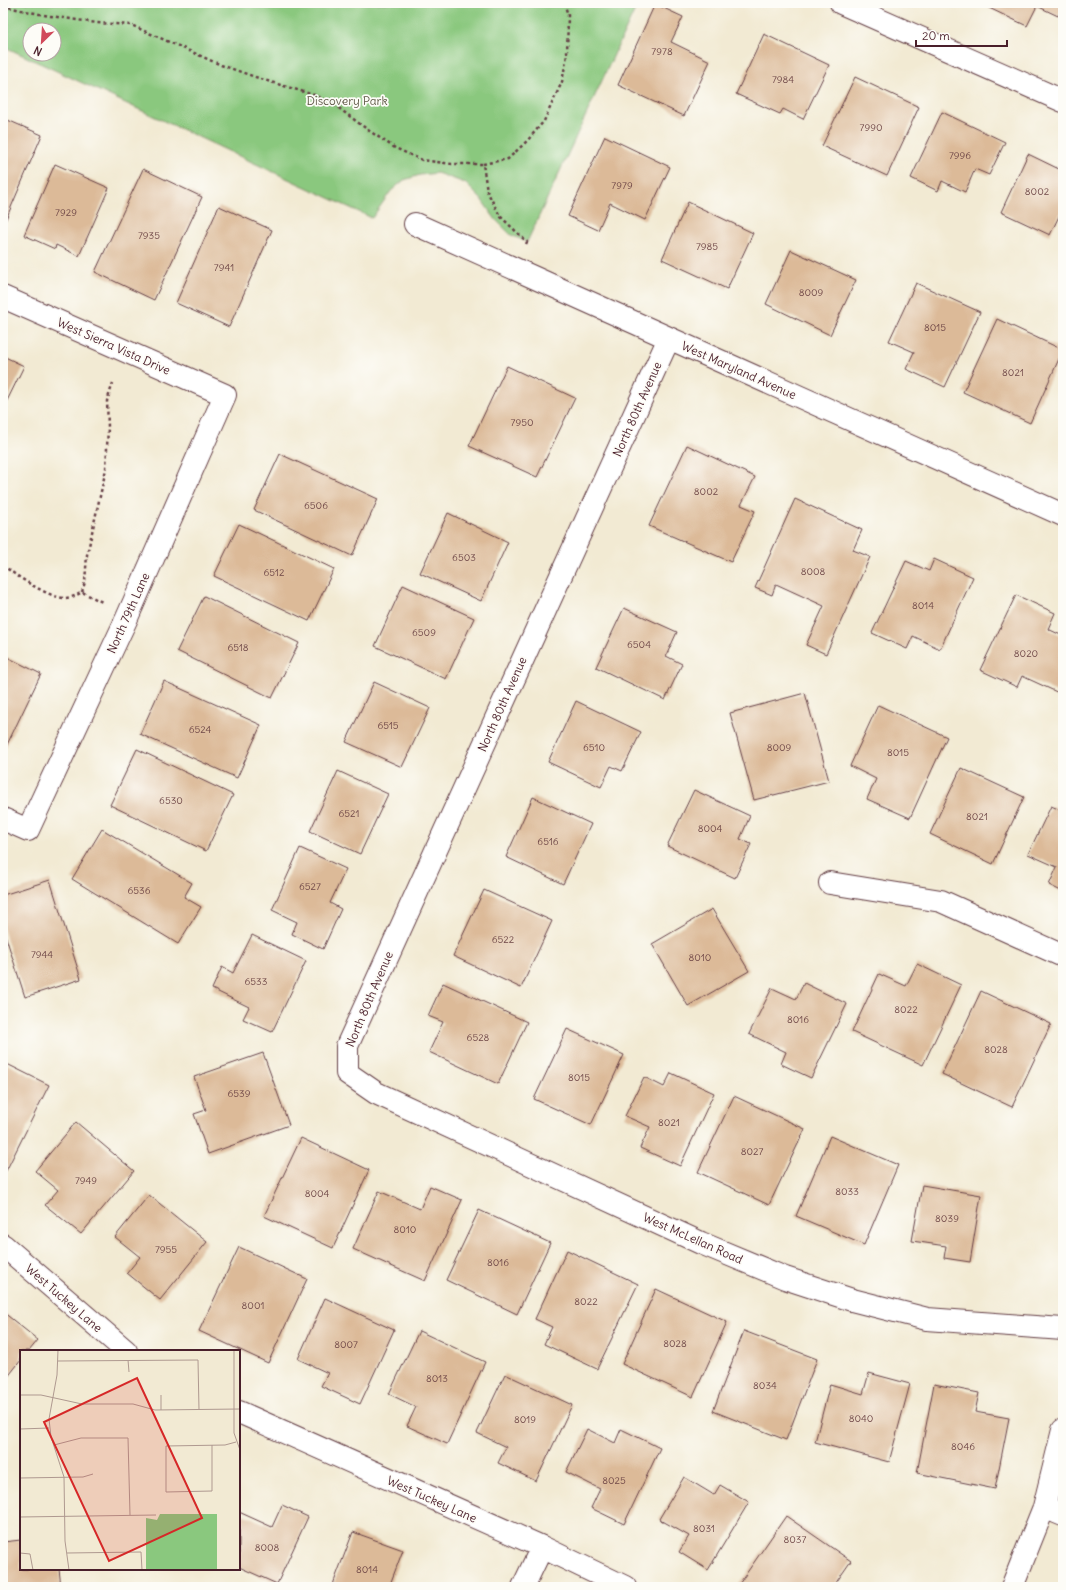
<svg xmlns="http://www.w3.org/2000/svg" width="1066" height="1590" viewBox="0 0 1066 1590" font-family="Delius,sans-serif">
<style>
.green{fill:#8ac87e;stroke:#6a7454;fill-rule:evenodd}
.building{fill:#dcba98}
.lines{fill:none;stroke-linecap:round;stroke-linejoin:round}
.minor-casing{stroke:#633d44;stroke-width:24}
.path{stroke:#633d44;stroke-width:2.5;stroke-dasharray:3 3;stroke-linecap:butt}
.minor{stroke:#fff;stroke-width:22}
.labels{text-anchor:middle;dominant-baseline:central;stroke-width:3.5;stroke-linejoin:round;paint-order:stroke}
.number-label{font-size:10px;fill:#6e4646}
.park-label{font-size:12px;fill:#605a48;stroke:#fdfcf7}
.street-label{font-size:12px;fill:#4a1f2b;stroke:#fdfcf7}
.inset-road{fill:none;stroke:#af9990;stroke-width:1}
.view{fill:#d62828;fill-opacity:0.15;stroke:#d62828;stroke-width:2}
.inset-edge{fill:none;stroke:#4a1f2b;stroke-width:2}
</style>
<rect width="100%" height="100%" fill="#fdfcf7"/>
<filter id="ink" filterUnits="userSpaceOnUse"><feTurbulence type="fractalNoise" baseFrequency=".025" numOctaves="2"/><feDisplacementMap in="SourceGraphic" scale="8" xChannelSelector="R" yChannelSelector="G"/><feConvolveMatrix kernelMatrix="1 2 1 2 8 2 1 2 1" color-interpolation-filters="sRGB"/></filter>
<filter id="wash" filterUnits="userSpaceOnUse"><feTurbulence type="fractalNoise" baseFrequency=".012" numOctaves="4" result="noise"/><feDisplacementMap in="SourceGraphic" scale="16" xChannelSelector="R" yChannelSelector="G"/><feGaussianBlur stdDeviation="0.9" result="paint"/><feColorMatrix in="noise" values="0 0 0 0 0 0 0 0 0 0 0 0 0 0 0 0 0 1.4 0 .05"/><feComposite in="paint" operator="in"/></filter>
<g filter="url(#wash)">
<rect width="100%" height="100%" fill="#f2ead3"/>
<path class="green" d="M 3,3 L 638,3 L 527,242 L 511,235 L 496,220 L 481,199 L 465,183 L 437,173 L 420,175 L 404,180 L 391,191 L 372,218 L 3,46 ZM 30,30 L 54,30 L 54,54 L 30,54 Z"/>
<g id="blocks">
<path class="building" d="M 988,3 L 1063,3 L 1063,6 L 1058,16 L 1037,6 L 1027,26 L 987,7 Z
M 655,4 L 683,17 L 671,42 L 710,61 L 684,116 L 618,85 Z
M 764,34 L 829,65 L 803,119 L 783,109 L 780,114 L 736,94 Z
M 855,77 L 919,107 L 887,176 L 822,146 Z
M 942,112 L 1005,142 L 989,175 L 975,169 L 965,192 L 942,181 L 938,191 L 911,178 Z
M 3,118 L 42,135 L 3,226 Z
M 605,136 L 670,167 L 645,220 L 610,203 L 598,230 L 568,216 Z
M 1028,154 L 1063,171 L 1063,213 L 1061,212 L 1050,235 L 1001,212 Z
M 55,164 L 109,188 L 79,256 L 56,245 L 55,249 L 24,235 Z
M 143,169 L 202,197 L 154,300 L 95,272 Z
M 688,202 L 753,233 L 727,289 L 662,259 Z
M 219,206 L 272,230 L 229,327 L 176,303 Z
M 791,250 L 856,280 L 830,335 L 766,304 Z
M 916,283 L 980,312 L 945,387 L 906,369 L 914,352 L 889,341 Z
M 997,319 L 1063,350 L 1030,423 L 963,392 Z
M 3,356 L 24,366 L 3,409 Z
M 507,366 L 575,398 L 537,477 L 469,446 Z
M 687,445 L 755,477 L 741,505 L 755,511 L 731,562 L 649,526 Z
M 280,454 L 378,499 L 352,556 L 254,510 Z
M 795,499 L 862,530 L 853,550 L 870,557 L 826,654 L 806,645 L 824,606 L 776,584 L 772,595 L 755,588 Z
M 448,513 L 508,542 L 481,601 L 420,573 Z
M 239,524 L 334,569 L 309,621 L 214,576 Z
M 934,559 L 973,577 L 940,649 L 913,636 L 907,649 L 872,633 L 906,561 L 929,571 Z
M 403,585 L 474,618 L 446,679 L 375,646 Z
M 1016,595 L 1055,613 L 1048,629 L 1063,636 L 1063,689 L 1061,694 L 1022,676 L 1017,687 L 980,670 Z
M 204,596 L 299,643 L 272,698 L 177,651 Z
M 624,608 L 677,632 L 666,656 L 682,664 L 665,700 L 596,667 Z
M 3,655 L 41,674 L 3,753 Z
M 164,681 L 261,725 L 237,778 L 140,734 Z
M 374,682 L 430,708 L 402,767 L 346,742 Z
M 805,693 L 829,781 L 754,800 L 730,713 Z
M 576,701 L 641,732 L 622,771 L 611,766 L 601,787 L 548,762 Z
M 878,705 L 947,737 L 910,818 L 867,799 L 876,779 L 850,766 Z
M 137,749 L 233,795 L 206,851 L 110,805 Z
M 961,768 L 1024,797 L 993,864 L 930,834 Z
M 338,771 L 388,794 L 360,854 L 310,831 Z
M 694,790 L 750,816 L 740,839 L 751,844 L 735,878 L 667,846 Z
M 533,797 L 591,824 L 563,884 L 506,857 Z
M 1051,806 L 1063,811 L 1063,892 L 1049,885 L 1057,867 L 1028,854 Z
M 102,829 L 192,883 L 184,897 L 201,907 L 178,944 L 72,879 Z
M 300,848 L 346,869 L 330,903 L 341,909 L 323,949 L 292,934 L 297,922 L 272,910 Z
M 50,880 L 81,979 L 25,997 L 3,928 L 3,895 Z
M 484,890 L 552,921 L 521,988 L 453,956 Z
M 712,909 L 749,971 L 688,1006 L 652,944 Z
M 252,935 L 306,961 L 272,1032 L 243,1019 L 249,1007 L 212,989 L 222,967 L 233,973 Z
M 917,964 L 961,985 L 923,1065 L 852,1032 L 879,974 L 906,986 Z
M 443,983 L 527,1022 L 498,1084 L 429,1052 L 443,1022 L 428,1016 Z
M 804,983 L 847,1004 L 811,1078 L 781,1064 L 786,1052 L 749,1034 L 772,988 L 796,999 Z
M 981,991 L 1051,1024 L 1012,1107 L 942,1074 Z
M 567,1029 L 624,1055 L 591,1125 L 534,1099 Z
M 263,1053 L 289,1125 L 208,1154 L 194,1114 L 206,1110 L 194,1077 Z
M 3,1062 L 49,1085 L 6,1171 L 3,1170 Z
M 671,1073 L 714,1093 L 680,1166 L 640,1148 L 650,1127 L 625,1116 L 644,1077 L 664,1087 Z
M 734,1096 L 805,1129 L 769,1205 L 698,1172 Z
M 76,1122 L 134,1171 L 81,1234 L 45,1205 L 58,1190 L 35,1171 Z
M 830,1136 L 898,1165 L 864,1245 L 796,1216 Z
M 301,1138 L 369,1170 L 333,1248 L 264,1216 Z
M 922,1185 L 981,1195 L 970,1262 L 944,1258 L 946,1246 L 912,1241 Z
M 430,1186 L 462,1200 L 425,1281 L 353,1249 L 379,1191 L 420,1209 Z
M 149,1195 L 207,1242 L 160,1300 L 127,1273 L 140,1257 L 115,1237 Z
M 479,1210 L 550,1243 L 517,1314 L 446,1280 Z
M 239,1247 L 307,1279 L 268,1363 L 199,1331 Z
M 567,1250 L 638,1284 L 597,1369 L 544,1344 L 552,1327 L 535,1319 Z
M 656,1289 L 727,1322 L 693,1397 L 622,1364 Z
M 325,1298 L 394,1330 L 360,1404 L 321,1386 L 328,1373 L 298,1359 Z
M 3,1312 L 38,1340 L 29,1351 L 21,1351 L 21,1360 L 3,1383 Z
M 419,1331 L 485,1362 L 447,1444 L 407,1426 L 416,1407 L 389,1394 Z
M 744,1331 L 817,1359 L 786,1440 L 713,1411 Z
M 869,1373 L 910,1384 L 889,1462 L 815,1442 L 830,1384 L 863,1394 Z
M 505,1374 L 572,1405 L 536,1481 L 498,1463 L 506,1447 L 477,1433 Z
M 934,1384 L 979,1393 L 975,1412 L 1009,1418 L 995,1489 L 917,1473 Z
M 587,1429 L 615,1443 L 621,1429 L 660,1448 L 624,1524 L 591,1508 L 600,1489 L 566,1472 Z
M 684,1477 L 714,1495 L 720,1485 L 749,1502 L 708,1570 L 679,1552 L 689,1536 L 659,1519 Z
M 282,1505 L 308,1517 L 277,1584 L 239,1567 L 239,1512 L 272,1527 Z
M 786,1516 L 851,1561 L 833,1587 L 737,1587 Z
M 353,1532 L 403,1550 L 389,1587 L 332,1587 Z
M 21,1540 L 21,1569 L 59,1569 L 61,1587 L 3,1587 L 3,1542 Z"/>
</g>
</g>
<g filter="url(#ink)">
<use href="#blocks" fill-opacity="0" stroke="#633d44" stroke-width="1"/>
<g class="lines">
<g class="minor-casing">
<path id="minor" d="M 841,3 L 1063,101
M 415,224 L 1063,515
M 3,297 L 225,395 L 126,620 L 28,830 L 3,819
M 669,338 L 347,1046 L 347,1073 L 376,1093 L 701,1243 L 785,1278 L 852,1300 L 927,1319 L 1063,1329
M 830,883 L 941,901 L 1063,956
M 3,1245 L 126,1351
M 239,1412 L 542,1547 L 625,1587
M 1044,1507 L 1063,1515
M 523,1587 L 542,1547
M 1012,1587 L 1044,1507 L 1063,1430"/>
</g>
<path class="path" d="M 3,6 L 44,15 L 97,23 L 131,25 L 221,65 L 264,80 L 314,95 L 332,103 L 368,130 L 395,148 L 422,160 L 452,164 L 483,164 L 487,191 L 500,216 L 527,242 L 526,244
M 483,164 L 508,159 L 527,141 L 544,121 L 562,82 L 567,55 L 568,15 L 564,3
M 3,565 C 14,575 50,598 64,598 C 70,598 76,596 82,592 L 104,603
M 82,592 L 85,582 L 87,555 L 106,469 L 108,427 L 107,401 L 113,383"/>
<use href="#minor" class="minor"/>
</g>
</g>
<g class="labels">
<g class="number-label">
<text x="662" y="51">7978</text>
<text x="783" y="79">7984</text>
<text x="871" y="127">7990</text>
<text x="960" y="155">7996</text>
<text x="622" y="185">7979</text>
<text x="1037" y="191">8002</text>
<text x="66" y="212">7929</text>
<text x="149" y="235">7935</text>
<text x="707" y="246">7985</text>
<text x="224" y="267">7941</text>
<text x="811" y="292">8009</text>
<text x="935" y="327">8015</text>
<text x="1013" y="372">8021</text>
<text x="522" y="422">7950</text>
<text x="706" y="491">8002</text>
<text x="316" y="505">6506</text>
<text x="464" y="557">6503</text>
<text x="813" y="571">8008</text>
<text x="274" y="572">6512</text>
<text x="923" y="605">8014</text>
<text x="424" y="632">6509</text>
<text x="639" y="644">6504</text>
<text x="238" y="647">6518</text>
<text x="1026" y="653">8020</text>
<text x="388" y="725">6515</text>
<text x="200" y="729">6524</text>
<text x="594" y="747">6510</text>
<text x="779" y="747">8009</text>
<text x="898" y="752">8015</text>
<text x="171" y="800">6530</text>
<text x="349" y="813">6521</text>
<text x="977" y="816">8021</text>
<text x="710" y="828">8004</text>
<text x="548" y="841">6516</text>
<text x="310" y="886">6527</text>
<text x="139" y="890">6536</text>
<text x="503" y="939">6522</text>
<text x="42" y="954">7944</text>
<text x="700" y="957">8010</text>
<text x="256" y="981">6533</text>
<text x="906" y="1009">8022</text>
<text x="798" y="1019">8016</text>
<text x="478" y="1037">6528</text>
<text x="996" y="1049">8028</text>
<text x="579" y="1077">8015</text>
<text x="239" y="1093">6539</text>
<text x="669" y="1122">8021</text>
<text x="752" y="1151">8027</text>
<text x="86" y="1180">7949</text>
<text x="847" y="1191">8033</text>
<text x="317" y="1193">8004</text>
<text x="947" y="1218">8039</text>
<text x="405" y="1229">8010</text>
<text x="166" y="1249">7955</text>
<text x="498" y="1262">8016</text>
<text x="586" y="1301">8022</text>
<text x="253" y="1305">8001</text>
<text x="675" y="1343">8028</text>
<text x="346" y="1344">8007</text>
<text x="437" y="1378">8013</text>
<text x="765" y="1385">8034</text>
<text x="861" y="1418">8040</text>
<text x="525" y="1419">8019</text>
<text x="963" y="1446">8046</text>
<text x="614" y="1480">8025</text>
<text x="704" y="1528">8031</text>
<text x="795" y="1539">8037</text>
<text x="267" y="1547">8008</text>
<text x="367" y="1569">8014</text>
</g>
<g class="park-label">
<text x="347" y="100">Discovery Park</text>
</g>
<g class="street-label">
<text transform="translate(114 346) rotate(24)">West Sierra Vista Drive</text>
<text transform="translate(739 370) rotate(24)">West Maryland Avenue</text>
<text transform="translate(637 409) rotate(-66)">North 80th Avenue</text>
<text transform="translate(128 613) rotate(-66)">North 79th Lane</text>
<text transform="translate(502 704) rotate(-66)">North 80th Avenue</text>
<text transform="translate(369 999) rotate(-67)">North 80th Avenue</text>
<text transform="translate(693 1238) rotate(24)">West McLellan Road</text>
<text transform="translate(64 1298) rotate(41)">West Tuckey Lane</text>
<text transform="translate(432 1499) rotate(24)">West Tuckey Lane</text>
</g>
</g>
<g transform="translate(20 1350)">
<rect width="220" height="220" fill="#f2ead3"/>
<path d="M 140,164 L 197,164 L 197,220 L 126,220 L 126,168 L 137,170 Z" fill="#8ac87e"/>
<path class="inset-road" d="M 38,0 L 37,25 L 29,69 L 31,87 L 44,127 L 45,191 L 49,220M 214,0 L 214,83 L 220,100M 108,10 L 109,22M 38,11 L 178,10 L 179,60M 0,45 L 21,45 L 62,54 L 113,54 L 135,60 L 220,59M 141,45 L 141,60M 0,79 L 29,78M 34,95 L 61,88 L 108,88 L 110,165M 192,95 L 192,141 L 146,142 L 146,96 L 205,95 L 216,92M 0,128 L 63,127 L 73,124M 0,167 L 136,165M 0,203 L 10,204 L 13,220M 47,203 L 121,202 L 122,220"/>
<path class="view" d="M 117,28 L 182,168 L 89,211 L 24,72 Z"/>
<rect width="220" height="220" class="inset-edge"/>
</g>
<rect width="1066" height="1590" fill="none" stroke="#fdfcf7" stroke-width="16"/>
<g transform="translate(42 42) rotate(205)"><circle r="19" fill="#fdfcf7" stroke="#b5a4a5"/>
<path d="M0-3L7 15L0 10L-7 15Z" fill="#d1495b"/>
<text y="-6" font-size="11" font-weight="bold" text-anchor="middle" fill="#4a1f2b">N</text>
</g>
<path d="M916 40v6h91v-6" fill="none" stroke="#4a1f2b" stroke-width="2"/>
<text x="922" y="40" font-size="12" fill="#4a1f2b" stroke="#fdfcf7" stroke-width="3" paint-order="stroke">20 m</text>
</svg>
